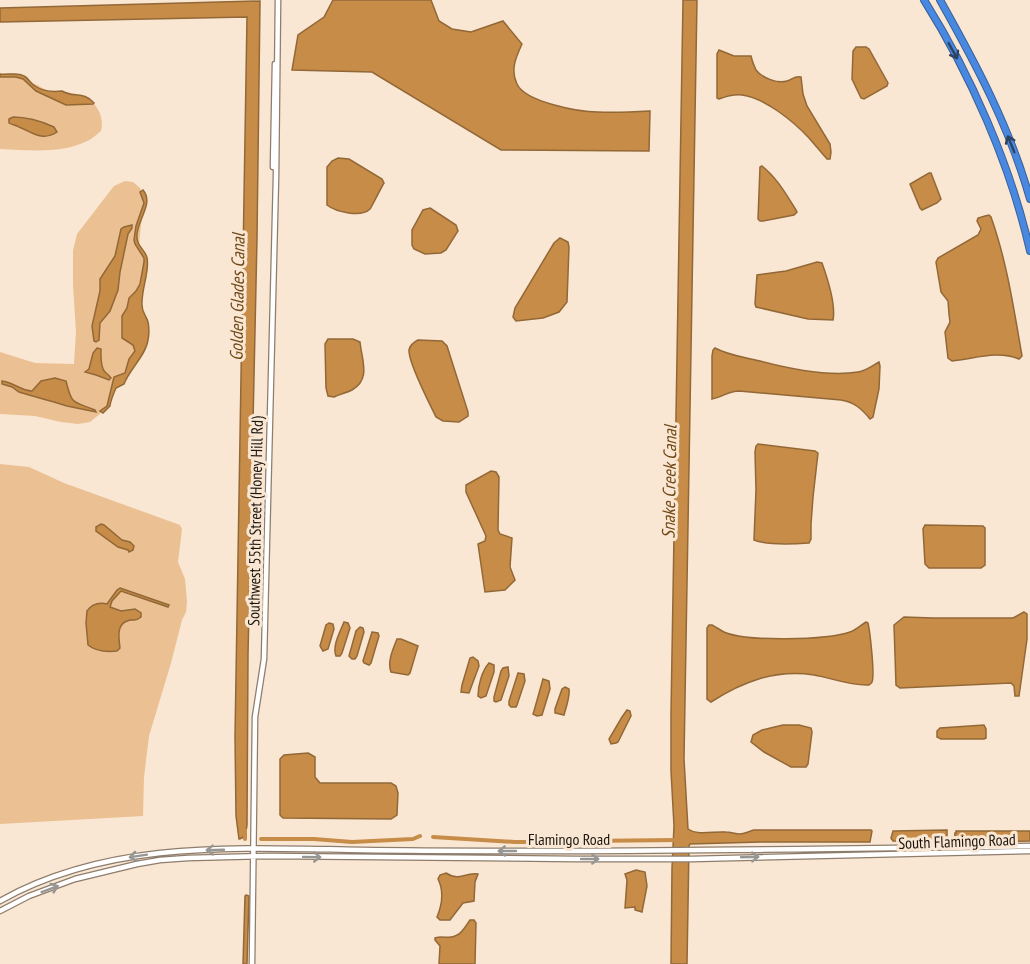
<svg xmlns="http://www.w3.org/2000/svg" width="1030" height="964" viewBox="0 0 1030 964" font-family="'PT Sans Narrow',sans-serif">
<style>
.green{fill:#ebc093}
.water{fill:#c68c48;stroke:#936837;stroke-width:1.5}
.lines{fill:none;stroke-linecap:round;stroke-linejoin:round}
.canal{stroke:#c68c48;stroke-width:4}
.secondary-casing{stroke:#8e7d6c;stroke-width:7}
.highway-casing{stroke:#386096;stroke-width:8}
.secondary{stroke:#fff;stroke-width:4.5}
.highway{stroke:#4888e0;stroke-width:6}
.oneway{stroke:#2d4362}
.oneway2{stroke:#989693}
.labels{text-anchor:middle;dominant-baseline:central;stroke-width:6;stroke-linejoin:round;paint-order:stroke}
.street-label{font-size:16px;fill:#1b150e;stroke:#f9e6d3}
.water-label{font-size:18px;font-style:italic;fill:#714916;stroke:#f9e6d3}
</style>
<rect width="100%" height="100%" fill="#f9e6d3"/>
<path class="green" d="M 0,76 L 15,76 L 26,79 L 46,90 L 89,99 C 99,107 104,119 101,131 C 96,135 91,140 85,142 C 59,154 28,150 0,149 Z
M 125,181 L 133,182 L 140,188 L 144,196 L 145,205 L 142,216 L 139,244 L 145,258 L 139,294 L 145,327 L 131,368 L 116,385 L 107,408 L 90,422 L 78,424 L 61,422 L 35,416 L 0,414 L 0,352 L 35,363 L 74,364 L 76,332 L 73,285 L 73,251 L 77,234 L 114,186 Z
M 0,464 L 29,467 L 64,483 L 180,525 L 182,529 L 178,562 L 185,579 L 187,602 L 186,612 L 182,620 L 171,663 L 149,736 L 144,777 L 143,816 L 0,824 Z"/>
<path class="water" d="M 333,0 L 431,0 L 439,21 L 452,29 L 471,32 L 503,21 L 522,44 C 516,57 510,70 517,84 C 525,102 579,112 598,112 C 615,113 633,112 650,111 L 649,151 L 501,150 L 372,72 L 292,70 L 298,35 L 324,17 Z
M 683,0 L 697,0 L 684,759 L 688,829 C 698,836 714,831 726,832 C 731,832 735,834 740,834 C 745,834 750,831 754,830 L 871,830 L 872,831 L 870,842 L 761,842 L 690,844 L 689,846 L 687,964 L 671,964 L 672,868 L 674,826 L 671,771 L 671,713 Z
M 260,1 L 257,238 L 248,655 L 247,825 C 246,831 246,838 239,839 L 236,816 L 235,737 L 247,17 L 0,22 L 0,8 Z
M 856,47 L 866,47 L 869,49 L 888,83 L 887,86 L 864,99 L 861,98 L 852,79 L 853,51 Z
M 719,50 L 734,56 L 751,56 C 752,61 754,66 756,70 C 762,78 778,84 787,81 C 793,79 794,76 801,77 L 803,94 L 807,106 L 830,144 L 831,152 L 830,159 L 827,159 C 821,152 815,145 809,138 C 793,121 765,98 742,95 C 734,94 727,96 719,99 L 717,98 L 717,54 Z
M 0,74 C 7,75 18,72 24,76 C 29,78 30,84 35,86 C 44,92 53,92 62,91 C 73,98 84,91 94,103 L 93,104 L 66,105 L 36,91 L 23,79 L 16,77 L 0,77 Z
M 13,117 C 28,117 41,121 54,127 L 57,132 C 42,142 32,132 19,127 C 16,125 12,125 9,123 L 9,119 Z
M 338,158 L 349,159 L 382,179 L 384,183 C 382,186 371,208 370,209 C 361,218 336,212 327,205 L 327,167 L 332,161 Z
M 762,166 C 777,178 786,194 796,210 L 797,212 L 794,215 L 763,221 L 760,221 L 758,219 L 760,167 Z
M 929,173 L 931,173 L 941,199 L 937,203 L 922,210 L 920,208 L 910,184 Z
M 143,190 C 155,204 135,222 137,238 C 137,246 146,251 147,258 C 150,270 141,290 142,305 C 142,313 146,315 148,322 C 149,327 149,335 148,340 C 146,355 129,370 124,384 L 116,388 C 114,392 110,403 110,406 L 103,413 L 100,411 L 107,406 L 114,377 L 125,373 L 129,359 L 135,351 L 133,345 L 122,338 L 122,316 L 127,308 L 129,298 L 136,291 L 140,284 L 144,262 L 144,258 L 135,244 L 134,240 L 136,226 L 144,203 L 140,192 Z
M 430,208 L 456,225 L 458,231 L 446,250 L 441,253 L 425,254 L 414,249 L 412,245 L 412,230 L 423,210 Z
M 985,216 L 989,215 L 991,217 C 1007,262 1014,310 1022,356 L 1019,359 C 997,350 974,359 952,361 L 948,358 L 945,332 L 950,322 L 949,314 L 948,301 L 941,292 L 936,262 L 938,258 L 978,235 L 981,229 L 977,221 L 978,218 Z
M 132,225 L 132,228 L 128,234 L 120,272 L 118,290 L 110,311 L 100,323 L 99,340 L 96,342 L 94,341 L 92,326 L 100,291 L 100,279 L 115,256 L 121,229 L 124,227 Z
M 560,238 L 568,242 L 569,247 L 567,302 L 559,312 L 543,318 L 516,321 L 513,317 L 515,308 L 554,243 Z
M 817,262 L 822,263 C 827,277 836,305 833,320 L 808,319 L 756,307 L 755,304 L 757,275 L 786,271 Z
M 328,339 L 353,339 L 360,342 C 362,361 371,379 352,390 C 346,393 340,394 334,397 L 328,396 L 326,388 L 325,344 Z
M 418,340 L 442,341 L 447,346 L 468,412 L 468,416 L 459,422 L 443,421 L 436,417 C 430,404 408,363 409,350 C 410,345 414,342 418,340 Z
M 97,348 L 101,349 C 101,356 100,367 105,372 C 107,374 109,375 111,378 L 109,380 L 96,375 L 85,372 L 89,369 L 93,353 Z
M 715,348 C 730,356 745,357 760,361 C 790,369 827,377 858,372 C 866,371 872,366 879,362 L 880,366 L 879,389 L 873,417 L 870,419 C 862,409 854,402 841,400 L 739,391 C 729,391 722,397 712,399 L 712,356 L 713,350 Z
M 55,378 L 66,381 C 72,406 73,401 95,410 L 96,412 L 67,406 L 54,402 L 43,399 L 19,392 L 12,387 L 2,384 L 2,381 C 13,382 21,391 32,391 L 41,381 Z
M 758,444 L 815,451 L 818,453 L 813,497 L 811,524 L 811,539 L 809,543 C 795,544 766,545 754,540 L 756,490 L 755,452 L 756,446 Z
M 491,471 L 496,472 L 499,477 L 498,530 L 500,534 L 512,538 L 510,567 L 515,580 L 505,590 L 485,592 L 478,544 L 485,541 L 486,536 L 466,492 L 466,485 Z
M 101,524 L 104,525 L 122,540 L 130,542 L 134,546 L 133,550 L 129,552 L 128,550 L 118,547 L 96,531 L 96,527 Z
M 925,525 L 983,526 L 985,528 L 985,565 L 981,568 L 929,568 L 925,564 L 923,529 Z
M 120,588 L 169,605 L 168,607 L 121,591 L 112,601 L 110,607 L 121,611 L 135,609 L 141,613 L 141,617 C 134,623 134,618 127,621 C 116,625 119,639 120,648 L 117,651 C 107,652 95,651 88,645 L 86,623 L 87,611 C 92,604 98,602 107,604 L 117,590 Z
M 1024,612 L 1027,614 L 1027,639 L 1019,696 L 1015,696 L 1014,686 L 1011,683 L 900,688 L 896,685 L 894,625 L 904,617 L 933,618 L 1013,618 Z
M 344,622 L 348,623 L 350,628 L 342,653 L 340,656 L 336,656 C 332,646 340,632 344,622 Z
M 866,622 L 868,623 C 870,632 875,675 872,682 C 872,683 870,684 869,685 C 850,686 832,678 814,675 C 775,669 742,682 711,702 L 707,699 L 707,628 L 709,625 L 712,625 C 716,627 720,630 724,632 C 746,642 827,640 850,632 C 856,630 861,625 866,622 Z
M 329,623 L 333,624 L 334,629 L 328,649 L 323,651 L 320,646 L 326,625 Z
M 360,627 L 363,628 L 364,632 L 357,656 L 355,659 L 352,659 L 349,656 L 356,631 Z
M 372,632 L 378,633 L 379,636 L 371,663 L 369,665 L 364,663 L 363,661 Z
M 397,639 L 401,639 L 418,646 L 410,673 L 408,675 L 391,672 C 387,662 393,649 397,639 Z
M 473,657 L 478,661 L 479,666 L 469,693 L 461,692 L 462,685 L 470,658 Z
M 489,663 L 494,665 L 494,672 L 486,696 L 481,698 L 478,696 C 478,685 482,671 489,663 Z
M 508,667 L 509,676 L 501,700 L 496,702 L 494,701 L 494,697 L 501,671 L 503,668 Z
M 518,673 L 524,674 L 525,681 L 517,705 L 516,707 L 511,707 L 509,705 L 509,701 Z
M 543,679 L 549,681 L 550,689 L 542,715 L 537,716 L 533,714 L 534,711 Z
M 565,687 L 569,689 C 570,698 566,707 564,715 L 555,713 L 555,709 L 562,689 Z
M 627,710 L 630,711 L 631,716 L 618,742 L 616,743 L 611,744 L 609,739 L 622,717 Z
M 783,725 L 799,725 L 811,728 L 812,732 L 808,764 L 806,767 L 791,767 L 764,752 L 751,742 L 753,735 L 762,730 Z
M 984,725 L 986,729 L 986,738 L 984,739 L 941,739 L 937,737 L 937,731 L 940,728 Z
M 308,753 L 315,757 L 315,777 L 320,783 L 391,783 L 396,786 L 398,793 L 397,815 L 391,819 L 283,818 L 280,815 L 280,759 L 284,755 Z
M 947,830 L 947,842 L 893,841 L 891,838 L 893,831 Z
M 956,831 L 1030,831 L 1030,841 L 954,842 L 955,833 L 956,833 Z
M 636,870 L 645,872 L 647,886 L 642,912 L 635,910 L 635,907 L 625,908 L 627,880 L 625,874 Z
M 446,873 C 460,882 464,872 478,874 L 475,882 L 474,901 L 463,903 L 450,920 L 440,920 L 437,917 C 442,905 444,891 438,879 L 440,875 Z
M 246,895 L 249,896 L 247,964 L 243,964 L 245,896 Z
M 470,920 L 474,920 L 476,923 L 475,964 L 439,964 L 440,946 L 435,940 L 435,938 C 441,936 445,938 451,937 C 461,936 465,927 470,920 Z"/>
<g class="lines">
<path class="canal" d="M 433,837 L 515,842 L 563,842
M 245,839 L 245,830
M 261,839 L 314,839 L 352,842 L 413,839 L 420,836
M 582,841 L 678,840"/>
<g class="secondary-casing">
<path id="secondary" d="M 273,167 L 275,64
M 0,901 C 110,839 240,848 362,850 C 430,851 498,851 566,851 C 720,851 875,848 1030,846
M 0,911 L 29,896 L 75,879 L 137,864 L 160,860 L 188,858 L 269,856 L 576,859 L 692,859 L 1030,851
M 252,964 L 255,717 L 264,659 L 276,177 L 278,0"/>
</g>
<g class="highway-casing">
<path id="highway" d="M 924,0 C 970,73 1011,166 1030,251
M 940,0 C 976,64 1010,128 1030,199"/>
</g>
<use href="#secondary" class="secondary"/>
<use href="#highway" class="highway"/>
</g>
<defs><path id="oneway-shaft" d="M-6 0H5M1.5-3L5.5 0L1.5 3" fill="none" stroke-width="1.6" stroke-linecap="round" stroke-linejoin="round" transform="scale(1.5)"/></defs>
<g class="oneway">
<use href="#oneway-shaft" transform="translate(953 51) rotate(61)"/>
<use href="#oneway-shaft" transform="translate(1011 144) rotate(-112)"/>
</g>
<g class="oneway2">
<use href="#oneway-shaft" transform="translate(215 850) rotate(178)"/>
<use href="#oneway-shaft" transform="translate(507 851) rotate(-180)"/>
<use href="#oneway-shaft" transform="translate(138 856) rotate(171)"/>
<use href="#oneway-shaft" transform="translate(312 857) rotate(1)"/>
<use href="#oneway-shaft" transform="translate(750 857) rotate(-2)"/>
<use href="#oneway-shaft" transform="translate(590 859)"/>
<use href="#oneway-shaft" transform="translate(50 889) rotate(-20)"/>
</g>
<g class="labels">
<g class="street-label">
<text transform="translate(255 521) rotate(-89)">Southwest 55th Street (Honey Hill Rd)</text>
<text x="569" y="839">Flamingo Road</text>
<text transform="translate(957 841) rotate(-2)">South Flamingo Road</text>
</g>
<g class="water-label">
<text transform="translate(237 297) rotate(-89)">Golden Glades Canal</text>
<text transform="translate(669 482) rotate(-89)">Snake Creek Canal</text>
</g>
</g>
</svg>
